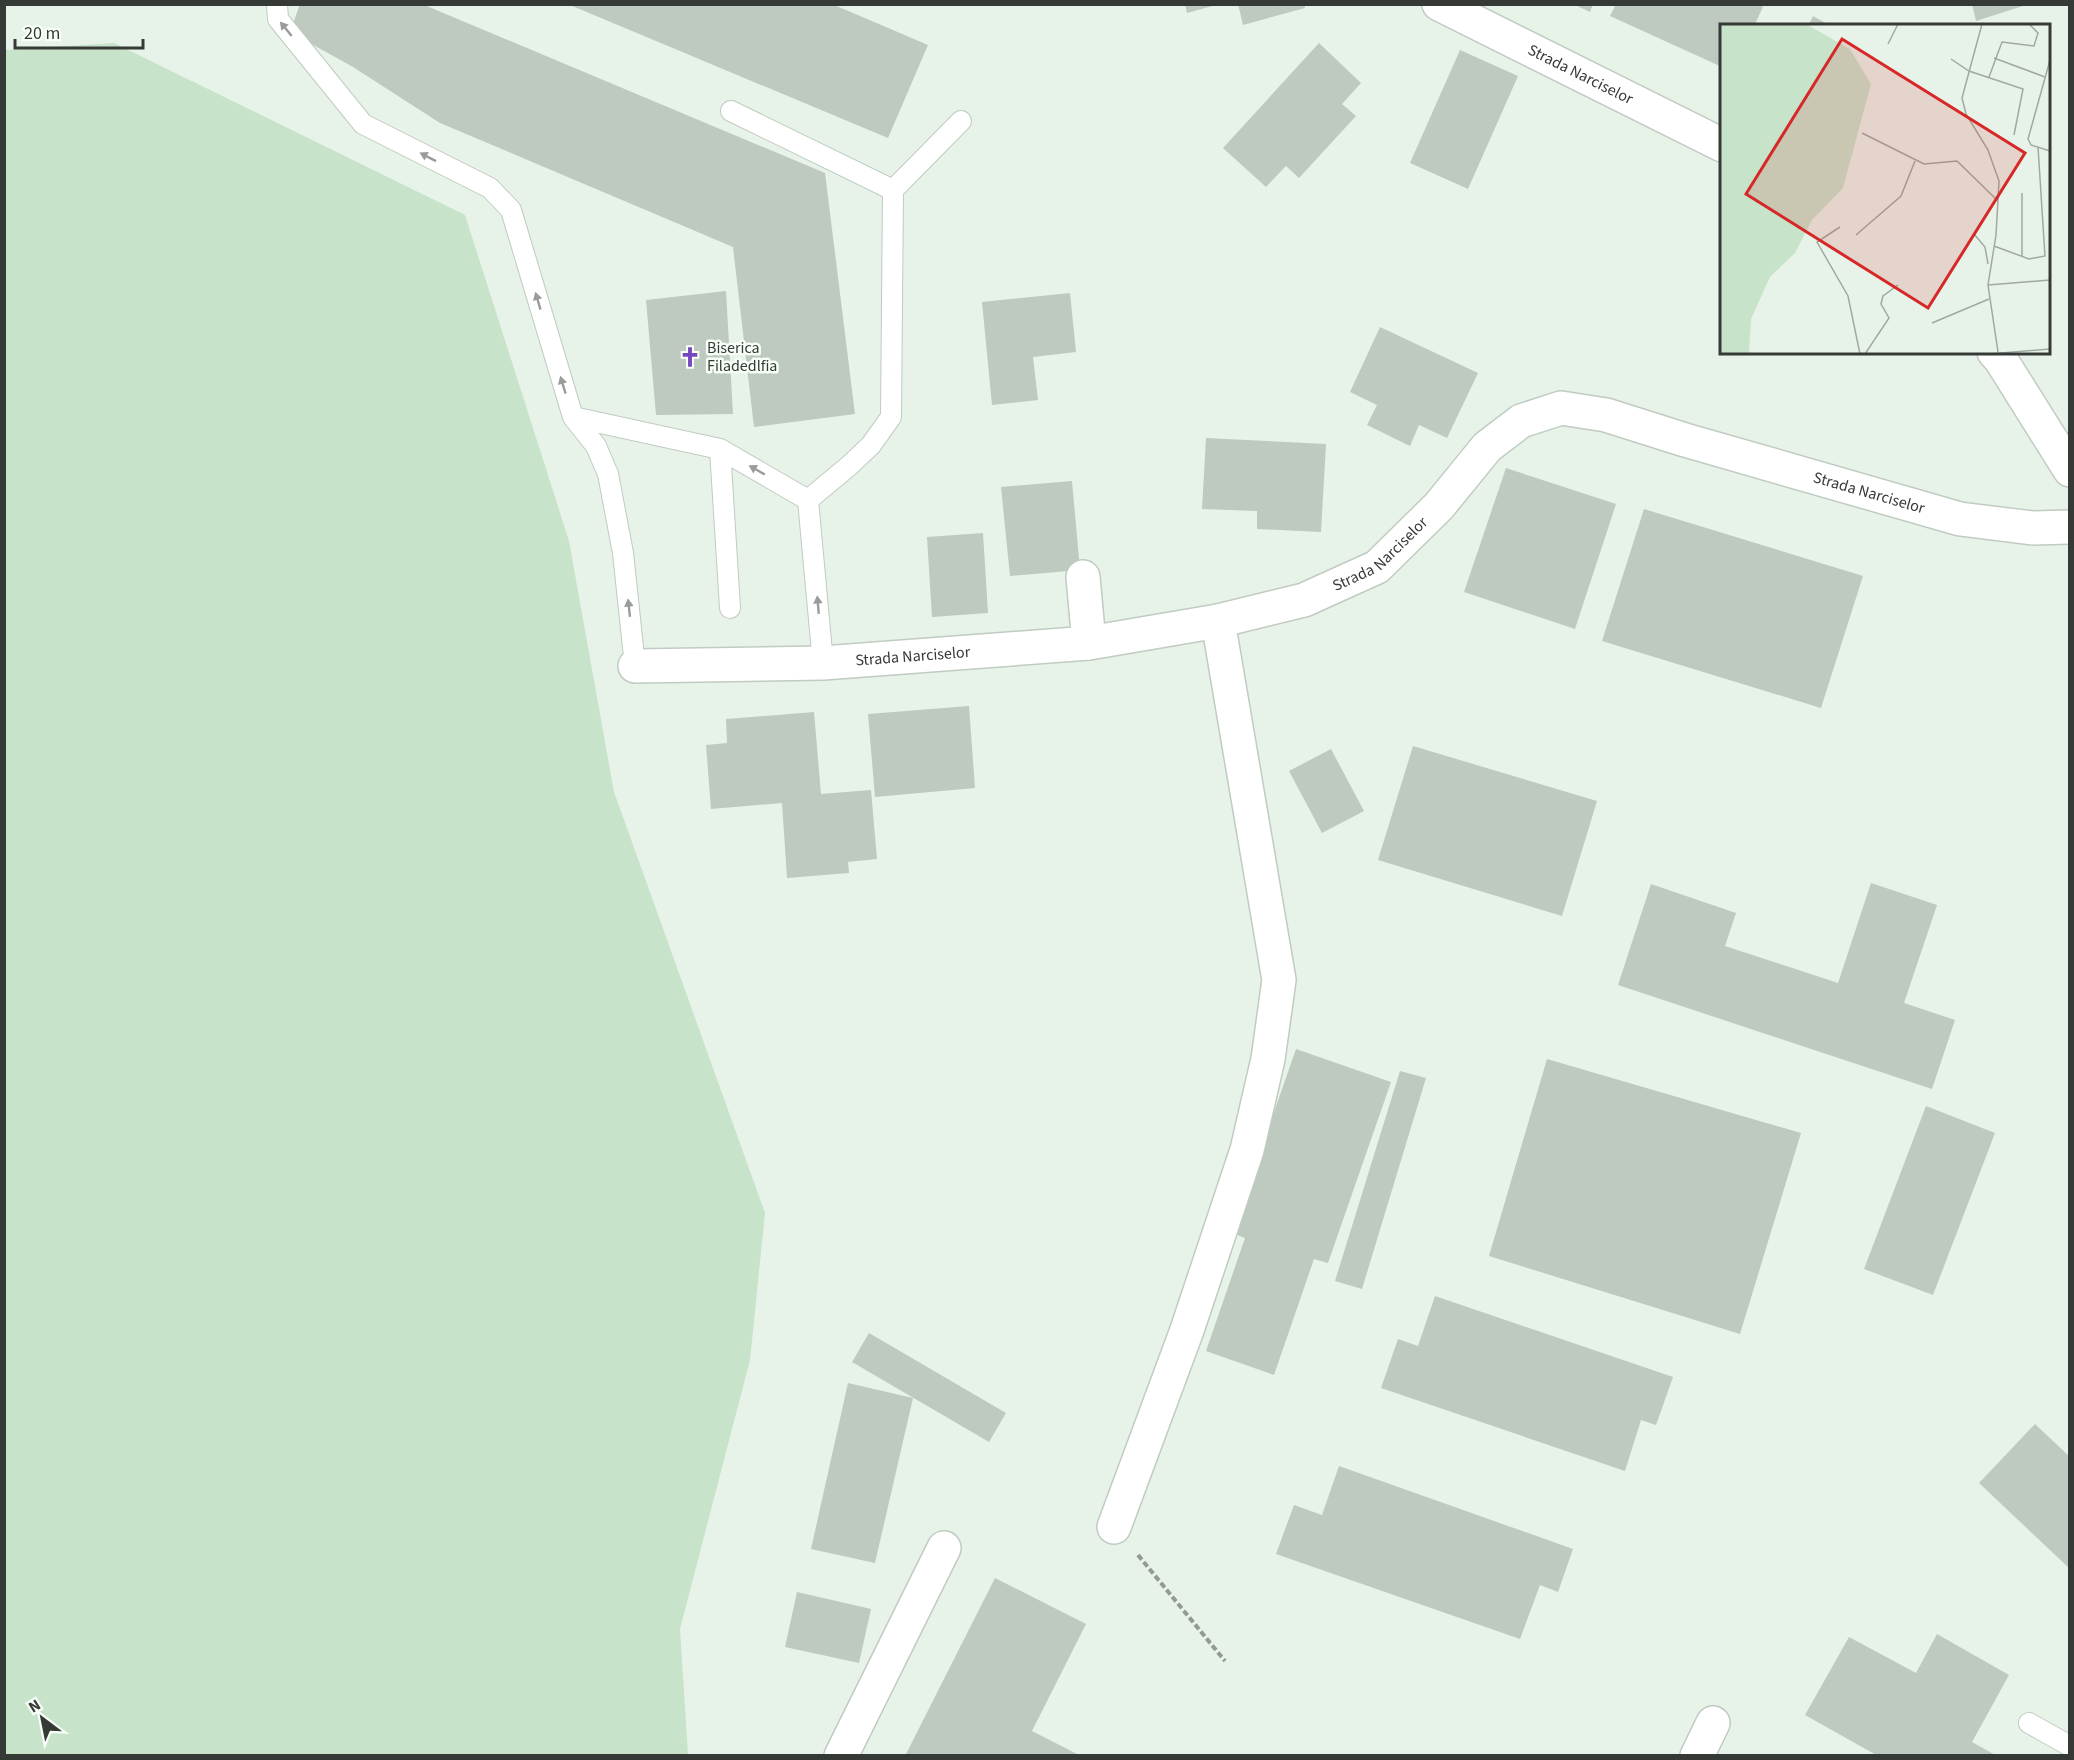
<svg xmlns="http://www.w3.org/2000/svg" width="2074" height="1760" viewBox="0 0 2074 1760" font-family="'Source Sans 3',sans-serif">
<style>
.green{fill:#c7e3ca}
.building{fill:#bec9bf}
.lines{fill:none;stroke-linecap:round;stroke-linejoin:round}
.service-casing{stroke:#c0cbc1;stroke-width:22}
.minor-casing{stroke:#c0cbc1;stroke-width:36}
.path{stroke:#929a93;stroke-width:4;stroke-dasharray:6 3;stroke-linecap:butt}
.service{stroke:#fff;stroke-width:20}
.minor{stroke:#fff;stroke-width:33}
.oneway{fill:#9a9c9a}
.labels{text-anchor:middle;dominant-baseline:central;stroke-width:5;stroke-linejoin:round;paint-order:stroke}
.street-label{font-size:16px;fill:#363a36;stroke:#f8fff8}
.poi-label{font-size:16px;fill:#363a36;stroke:#f8fff8;text-anchor:start}
.inset-road{fill:none;stroke:#a0a9a1;stroke-width:1.5}
.view{fill:#d62828;fill-opacity:0.15;stroke:#d62828;stroke-width:3}
.inset-edge{fill:none;stroke:#363a36;stroke-width:3}
</style>
<rect width="100%" height="100%" fill="#e7f3e8"/>
<path class="green" d="M 114,43 L 465,215 L 569,541 L 614,792 L 765,1213 L 750,1360 L 680,1629 L 688,1755 L 5,1755 L 5,50 Z"/>
<path class="building" d="M 300,4 L 422,4 L 825,173 L 855,414 L 754,427 L 733,247 L 440,123 L 353,67 L 290,32 Z
M 832,4 L 928,45 L 888,138 L 570,5 Z
M 1185,4 L 1216,4 L 1216,5 L 1187,13 Z
M 1238,4 L 1304,4 L 1305,8 L 1243,25 Z
M 1573,4 L 1593,4 L 1590,12 Z
M 1616,4 L 1757,4 L 1763,7 L 1754,26 L 1722,26 L 1722,67 L 1610,16 Z
M 1972,4 L 2026,4 L 2026,5 L 1976,21 Z
M 1813,16 L 1831,26 L 1808,26 Z
M 1319,43 L 1361,83 L 1342,104 L 1356,116 L 1299,178 L 1286,166 L 1266,187 L 1223,148 Z
M 1460,50 L 1518,76 L 1468,189 L 1410,163 Z
M 726,291 L 733,414 L 656,415 L 646,300 Z
M 1070,293 L 1076,352 L 1033,357 L 1038,400 L 992,405 L 982,302 Z
M 1380,327 L 1478,373 L 1447,438 L 1419,425 L 1410,446 L 1367,425 L 1377,405 L 1350,392 Z
M 1206,438 L 1326,444 L 1321,532 L 1257,529 L 1257,511 L 1202,509 Z
M 1506,468 L 1616,504 L 1575,629 L 1464,592 Z
M 1072,481 L 1080,570 L 1010,576 L 1001,487 Z
M 1644,509 L 1863,576 L 1821,708 L 1602,641 Z
M 983,533 L 988,613 L 932,617 L 927,537 Z
M 969,706 L 975,788 L 875,797 L 868,714 Z
M 814,712 L 821,794 L 871,790 L 877,859 L 848,862 L 849,873 L 787,878 L 782,803 L 711,809 L 706,745 L 727,743 L 726,719 Z
M 1413,746 L 1597,801 L 1562,916 L 1378,860 Z
M 1331,749 L 1364,811 L 1322,833 L 1289,771 Z
M 1871,883 L 1937,905 L 1904,1003 L 1955,1020 L 1932,1089 L 1618,985 L 1651,884 L 1736,913 L 1725,946 L 1838,983 Z
M 1296,1049 L 1391,1082 L 1328,1263 L 1314,1259 L 1274,1375 L 1206,1351 L 1245,1238 L 1232,1233 Z
M 1547,1059 L 1801,1133 L 1740,1334 L 1489,1256 Z
M 1400,1071 L 1426,1078 L 1362,1289 L 1335,1281 Z
M 1926,1106 L 1995,1133 L 1933,1295 L 1864,1269 Z
M 1435,1296 L 1673,1377 L 1656,1425 L 1641,1420 L 1625,1471 L 1381,1388 L 1398,1339 L 1418,1346 Z
M 869,1333 L 1006,1413 L 989,1442 L 852,1362 Z
M 848,1383 L 913,1398 L 875,1563 L 811,1549 Z
M 2035,1424 L 2070,1457 L 2070,1569 L 1979,1483 Z
M 1339,1466 L 1573,1549 L 1558,1592 L 1540,1585 L 1520,1639 L 1276,1554 L 1294,1505 L 1322,1515 Z
M 995,1578 L 1086,1624 L 1032,1731 L 1081,1756 L 905,1756 Z
M 797,1592 L 871,1609 L 859,1663 L 785,1647 Z
M 1937,1634 L 2009,1675 L 1972,1742 L 1997,1756 L 1878,1756 L 1805,1715 L 1849,1637 L 1916,1673 Z"/>
<g class="lines">
<g class="service-casing">
<path id="service" d="M 277,4 L 278,19 L 363,124 L 490,188 L 511,210 L 573,417 L 596,446 L 608,474 L 623,553 L 635,666
M 731,111 L 893,190
M 573,417 L 720,449 L 808,500
M 720,449 L 730,608
M 808,500 L 850,465 L 871,445 L 891,417 L 893,190 L 961,121
M 808,500 L 823,663
M 2029,1723 L 2070,1746"/>
</g>
<g class="minor-casing">
<g id="minor">
<path id="s1" d="M 1439,4 L 1722,145"/>
<path d="M 1994,352 L 2001,360 L 2070,470"/>
<path d="M 1083,577 L 1089,643"/>
<path id="s2" d="M 635,666 L 823,663 L 1089,643 L 1218,621 L 1304,600 L 1377,567 L 1439,506 L 1487,447 L 1521,421 L 1561,408 L 1606,415 L 1685,440 L 1960,519 L 2032,528 L 2070,527"/>
<path d="M 1114,1527 L 1187,1330 L 1247,1150 L 1268,1059 L 1279,980 L 1218,621"/>
<path d="M 841,1756 L 944,1548"/>
<path d="M 1697,1756 L 1713,1723"/>
</g>
</g>
<path class="path" d="M 1138,1555 L 1225,1661"/>
<use href="#service" class="service"/>
<use href="#minor" class="minor"/>
</g>
<defs><path id="oneway-solid" d="M-6-.8H1V-3.2L6.5 0L1 3.2V.8H-6Z" transform="scale(1.5)"/></defs>
<g class="oneway">
<use href="#oneway-solid" transform="translate(286 29) rotate(-129)"/>
<use href="#oneway-solid" transform="translate(428 157) rotate(-153)"/>
<use href="#oneway-solid" transform="translate(538 301) rotate(-106)"/>
<use href="#oneway-solid" transform="translate(563 385) rotate(-107)"/>
<use href="#oneway-solid" transform="translate(757 470) rotate(-150)"/>
<use href="#oneway-solid" transform="translate(818 605) rotate(-95)"/>
<use href="#oneway-solid" transform="translate(629 608) rotate(-96)"/>
</g>
<defs>
<g id="church-bare" transform="scale(1.62)"><path d="M-1.2-6h2.4v3.5h3.3v2.4h-3.3V6h-2.4V-.1h-3.3v-2.4h3.3Z" fill="#7647bf" stroke="#f8fff8" stroke-width="2.5" paint-order="stroke"/></g>
</defs>
<g fill-rule="evenodd">
<use href="#church-bare" x="690" y="357"/>
</g>
<g class="labels">
<g class="street-label">
<text stroke="none"><textPath href="#s1" startOffset="158">Strada Narciselor</textPath></text>
<text stroke="none"><textPath href="#s2" startOffset="1322">Strada Narciselor</textPath></text>
<text stroke="none"><textPath href="#s2" startOffset="764">Strada Narciselor</textPath></text>
<text stroke="none"><textPath href="#s2" startOffset="278">Strada Narciselor</textPath></text>
</g>
<g class="poi-label">
<text x="707" y="348">Biserica<tspan x="707" dy="18">Filadedlfia</tspan></text>
</g>
</g>
<g transform="translate(1720 24)">
<rect width="330" height="330" fill="#e7f3e8"/>
<path d="M 0,0 L 86,0 L 130,25 L 151,60 L 123,164 L 92,196 L 75,229 L 50,253 L 31,295 L 29,330 L 0,330 Z" fill="#c7e3ca"/>
<path class="inset-road" d="M 262,0 L 242,74 L 246,90 L 268,126 L 279,157 L 276,211 L 268,261 L 278,328M 168,20 L 178,0M 274,34 L 325,53M 231,35 L 249,47 L 303,65 L 294,111M 330,36 L 308,115 L 311,121 L 330,127M 269,53 L 282,18 L 314,22 L 318,9 L 309,0M 142,109 L 204,140 L 237,137 L 278,177M 302,169 L 302,233M 120,203 L 97,218 L 128,272 L 140,330M 254,210 L 265,223 L 268,240M 136,211 L 181,172 L 195,137M 274,222 L 309,235 L 325,232 L 318,123M 268,261 L 330,256M 212,299 L 269,275M 145,330 L 169,294 L 161,280 L 163,272 L 178,261M 269,330 L 330,325"/>
<path class="view" d="M 122,15 L 305,129 L 208,284 L 26,170 Z"/>
<rect width="330" height="330" class="inset-edge"/>
</g>
<rect width="2074" height="1760" fill="none" stroke="#363a36" stroke-width="12"/>
<g transform="translate(42 1718) rotate(328)" stroke="#f8fff8" stroke-width="4.5" paint-order="stroke">
<path d="M0-4.5L10 22L0 15L-10 22Z" fill="#363a36"/>
<text y="-9" font-size="16" font-weight="bold" text-anchor="middle" fill="#363a36">N</text>
</g>
<path d="M15 39v9h128v-9" fill="none" stroke="#363a36" stroke-width="3"/>
<text x="24" y="39" font-size="18" fill="#363a36" stroke="#f8fff8" stroke-width="4.5" paint-order="stroke">20 m</text>
</svg>
